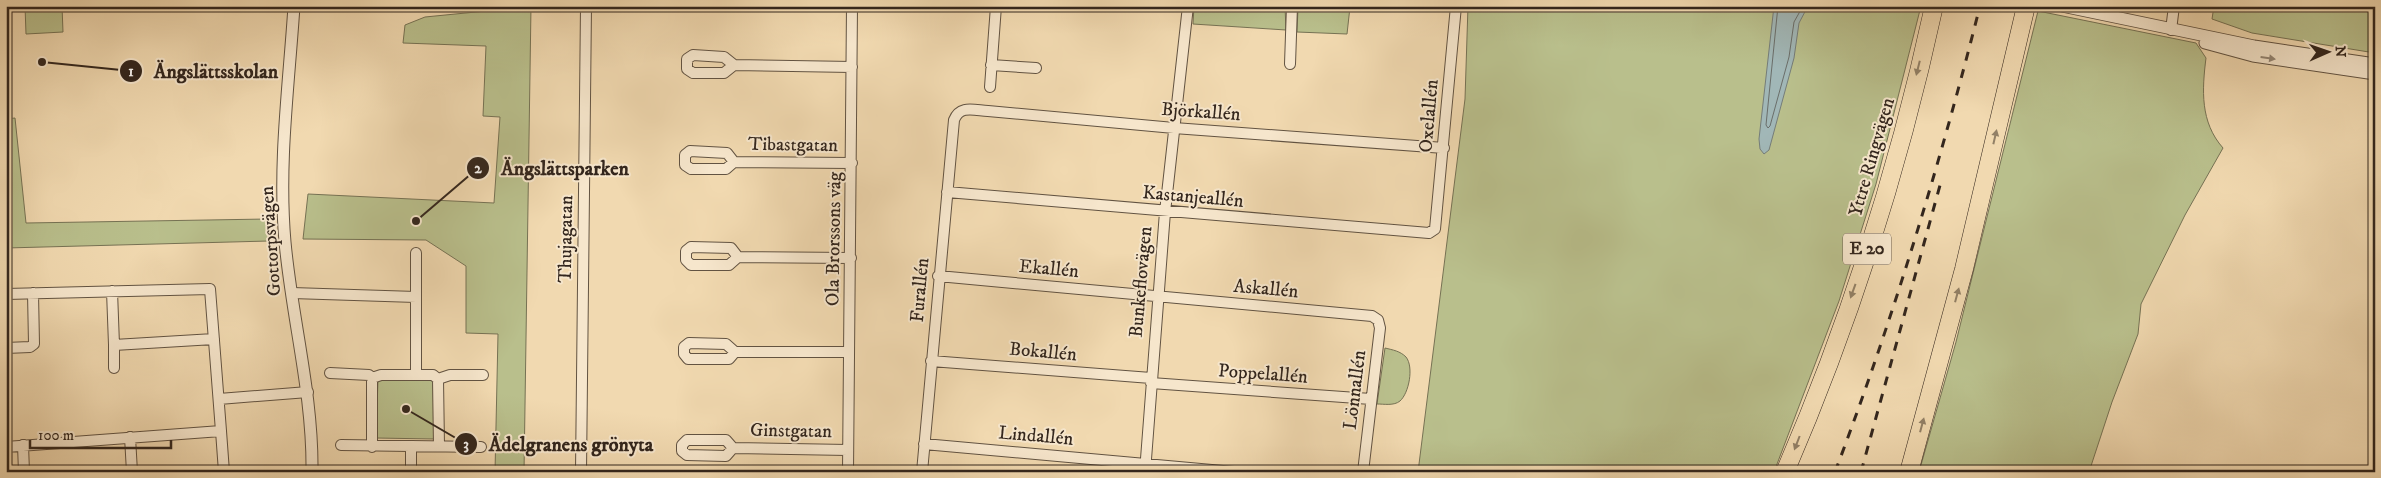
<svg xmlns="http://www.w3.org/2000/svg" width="2381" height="478" viewBox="0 0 2381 478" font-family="'IM FELL DW Pica',serif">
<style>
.green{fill:#b9bf8c;stroke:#767254}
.water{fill:#a1b7b7;stroke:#757d79}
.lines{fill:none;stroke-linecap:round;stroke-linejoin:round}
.shore{stroke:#6a6e6a;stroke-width:1}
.minor-casing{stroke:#625342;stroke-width:12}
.tertiary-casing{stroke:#625342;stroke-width:13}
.motorway-casing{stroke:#33261d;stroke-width:19}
.minor{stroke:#f6e6cc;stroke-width:10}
.tertiary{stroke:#f6e6cc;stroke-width:11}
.motorway{stroke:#f1d9b0;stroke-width:18}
.rail{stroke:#33261d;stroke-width:3;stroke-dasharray:9 9;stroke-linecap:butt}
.oneway{fill:#948674}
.oneway2{fill:#928066}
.labels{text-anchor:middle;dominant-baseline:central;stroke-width:4;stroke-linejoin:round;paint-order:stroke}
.shield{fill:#f6e6cc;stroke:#6e6052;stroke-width:1}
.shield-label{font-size:18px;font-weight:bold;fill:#33261d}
.street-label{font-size:19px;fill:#33261d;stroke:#f6e6cc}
.leader{fill:none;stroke:#33261d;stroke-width:2}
.callout-dot{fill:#33261d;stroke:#f6e6cc;stroke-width:2}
.mark-label{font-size:15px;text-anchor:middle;font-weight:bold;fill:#fff}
.callout-label{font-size:20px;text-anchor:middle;font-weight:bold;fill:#33261d;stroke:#f6e6cc;stroke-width:4;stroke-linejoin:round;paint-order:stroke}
</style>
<rect width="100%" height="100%" fill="#f1d9b0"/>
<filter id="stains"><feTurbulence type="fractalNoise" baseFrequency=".004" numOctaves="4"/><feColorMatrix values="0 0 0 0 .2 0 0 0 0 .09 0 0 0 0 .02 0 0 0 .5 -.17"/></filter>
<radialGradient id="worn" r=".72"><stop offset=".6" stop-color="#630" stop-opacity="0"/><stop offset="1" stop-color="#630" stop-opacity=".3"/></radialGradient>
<path class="green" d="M 25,6 L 62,6 L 63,32 L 26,34 Z
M 486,6 L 531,6 L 524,472 L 495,472 L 498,334 L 466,333 L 466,266 L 426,240 L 303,239 L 308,194 L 494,203 L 500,117 L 483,116 L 486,46 L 403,43 L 405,25 L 425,17 L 486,11 Z
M 1194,6 L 1285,7 L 1286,30 L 1193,24 Z
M 1468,6 L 1921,6 L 1876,184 L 1839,301 L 1774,472 L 1418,472 L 1465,99 Z
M 2214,6 L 2375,6 L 2375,53 L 2252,33 L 2212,19 Z
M 1350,7 L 1347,34 L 1297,32 L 1298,8 Z
M 2038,11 L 2196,43 L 2206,58 C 2202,90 2200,122 2223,148 L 2185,215 L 2141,304 L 2138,334 L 2112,402 L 2089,472 L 1919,472 L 1956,342 Z
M 15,118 L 26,223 L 268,219 L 269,241 L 6,248 L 6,119 Z
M 1385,348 C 1393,350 1400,351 1406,357 C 1414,367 1409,393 1400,401 C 1394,406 1384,404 1377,404 Z
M 378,379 L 435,380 L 434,439 L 376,438 Z"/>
<path class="water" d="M 1774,6 L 1808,6 L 1799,23 L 1794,58 L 1769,150 L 1764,154 L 1760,149 L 1759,139 Z"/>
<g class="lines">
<path class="shore" d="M 1778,6 L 1766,125 L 1768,128 L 1770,126 L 1789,57 L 1794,22 L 1803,6"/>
<g class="minor-casing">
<path id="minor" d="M 2171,30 L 2174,6
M 1290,64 L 1292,6
M 734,65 L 724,73 L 693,73 L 687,69 L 687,59 L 693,55 L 724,57 L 734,65 L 852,67
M 991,65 L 1036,68
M 990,87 L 996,6
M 734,162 L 726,169 L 691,169 L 685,165 L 685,155 L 690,151 L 727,153 L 734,162 L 852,163
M 947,192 L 1429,233 L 1435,229 L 1456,6
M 416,253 L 416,375
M 738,257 L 729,265 L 691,265 L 686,260 L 686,251 L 691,247 L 731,248 L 738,257 L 851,258
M 938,276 L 1372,316 L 1378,320 L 1380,328 L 1363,472
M 112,291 L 114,345 L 214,339
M 292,293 L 416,297
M 6,294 L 210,289 L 221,431 L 6,447
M 114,345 L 114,368
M 6,348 L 30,347 L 34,344 L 33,293
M 735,352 L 729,359 L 688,359 L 684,354 L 684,347 L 689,343 L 726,344 L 735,352 L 849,352
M 931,361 L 1151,378
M 330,373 L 369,375 L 372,378 L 381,375 L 433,375 L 438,379 L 450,375 L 483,375
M 372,378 L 372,447
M 438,379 L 439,446
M 1151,383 L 1371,399
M 219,399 L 308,392
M 221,431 L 224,472
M 130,437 L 132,472
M 924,444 L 1234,472
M 23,445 L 24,472
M 341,445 L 481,447
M 733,448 L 726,456 L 687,455 L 682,451 L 682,445 L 687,440 L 726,440 L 733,448 L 848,450
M 411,472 L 411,447
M 581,472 L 586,6
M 848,472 L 852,6
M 922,472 L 954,120 C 960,105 973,110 988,111 L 1174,128 L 1444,148
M 1145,472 L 1165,212 L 1188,6"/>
</g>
<g class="tertiary-casing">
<path id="tertiary" d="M 294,6 C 289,84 278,163 285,242 C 292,319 313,394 312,472
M 2062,6 L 2254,46 L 2375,64
M 2205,43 L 2253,56 L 2375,74"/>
</g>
<g class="motorway-casing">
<path id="motorway" d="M 1785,472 C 1849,324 1900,163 1934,6
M 1909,472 L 1964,269 L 2026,6"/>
</g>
<use href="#minor" class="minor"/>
<use href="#tertiary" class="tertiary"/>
<use href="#motorway" class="motorway"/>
<path class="rail" d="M 1835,472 C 1893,319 1940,164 1980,6
M 1861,472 L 1942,178"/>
</g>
<defs><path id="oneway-solid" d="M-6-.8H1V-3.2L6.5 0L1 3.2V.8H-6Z" transform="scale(1.25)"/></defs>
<use class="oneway" href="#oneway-solid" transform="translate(2268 58) rotate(8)"/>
<g class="oneway2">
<use href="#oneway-solid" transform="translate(1918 68) rotate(104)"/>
<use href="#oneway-solid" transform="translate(1995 137) rotate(-77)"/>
<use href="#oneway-solid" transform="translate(1853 291) rotate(110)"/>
<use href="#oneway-solid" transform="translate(1957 295) rotate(-75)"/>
<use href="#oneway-solid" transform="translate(1922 425) rotate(-75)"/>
<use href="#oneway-solid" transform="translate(1797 443) rotate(111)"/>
</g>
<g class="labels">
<rect class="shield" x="1843" y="233.5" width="48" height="31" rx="4"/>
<g class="shield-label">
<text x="1867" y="249">E 20</text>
</g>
<g class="street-label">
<text transform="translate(1201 112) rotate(4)">Björkallén</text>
<text transform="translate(1429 116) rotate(-85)">Oxelallén</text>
<text transform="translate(793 145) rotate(1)">Tibastgatan</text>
<text transform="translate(1872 157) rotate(-74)">Yttre Ringvägen</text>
<text transform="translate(1193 197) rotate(5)">Kastanjeallén</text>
<text transform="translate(566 239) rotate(-89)">Thujagatan</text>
<text transform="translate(834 239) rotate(-89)">Ola Brorssons väg</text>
<text transform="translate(271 241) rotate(-94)">Gottorpsvägen</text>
<text transform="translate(1049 269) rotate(5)">Ekallén</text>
<text transform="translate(1141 282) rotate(-85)">Bunkeflovägen</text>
<text transform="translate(1266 289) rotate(5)">Askallén</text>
<text transform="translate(920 290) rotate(-85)">Furallén</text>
<text transform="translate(1043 352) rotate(5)">Bokallén</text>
<text transform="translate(1263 374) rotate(4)">Poppelallén</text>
<text transform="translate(1355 390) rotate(-83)">Lönnallén</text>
<text transform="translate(791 431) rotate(1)">Ginstgatan</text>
<text transform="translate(1036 436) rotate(5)">Lindallén</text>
</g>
</g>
<path class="leader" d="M42 62L131 71M416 221L478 168M406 409L466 444"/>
<g class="callout-dot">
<circle cx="42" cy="62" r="5"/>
<circle cx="416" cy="221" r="5"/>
<circle cx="406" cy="409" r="5"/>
<circle cx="131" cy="71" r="12"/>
<circle cx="478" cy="168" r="12"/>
<circle cx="466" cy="444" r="12"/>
</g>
<g class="mark-label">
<text x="131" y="76">1</text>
<text x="478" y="173">2</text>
<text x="466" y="449">3</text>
</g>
<g class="callout-label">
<text x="216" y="78">Ängslättsskolan</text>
<text x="565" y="175">Ängslättsparken</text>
<text x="571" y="451">Ädelgranens grönyta</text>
</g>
<rect width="2381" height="478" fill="none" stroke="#f1d9b0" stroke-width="25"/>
<rect x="8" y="8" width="2366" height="463" fill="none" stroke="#33261d" stroke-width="2.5"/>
<rect x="12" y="12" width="2356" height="453" fill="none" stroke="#33261d"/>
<g transform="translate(2328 52) rotate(88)" stroke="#f6e6cc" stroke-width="4" paint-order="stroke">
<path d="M0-4L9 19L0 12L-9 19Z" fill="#33261d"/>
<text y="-8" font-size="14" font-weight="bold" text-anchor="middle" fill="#33261d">N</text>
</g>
<path d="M30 440v8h141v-8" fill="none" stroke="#33261d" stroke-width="2.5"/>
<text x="38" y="440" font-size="15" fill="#33261d" stroke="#f6e6cc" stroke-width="4" paint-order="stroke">100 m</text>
<rect width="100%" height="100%" filter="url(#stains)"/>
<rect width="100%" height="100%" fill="url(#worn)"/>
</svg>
